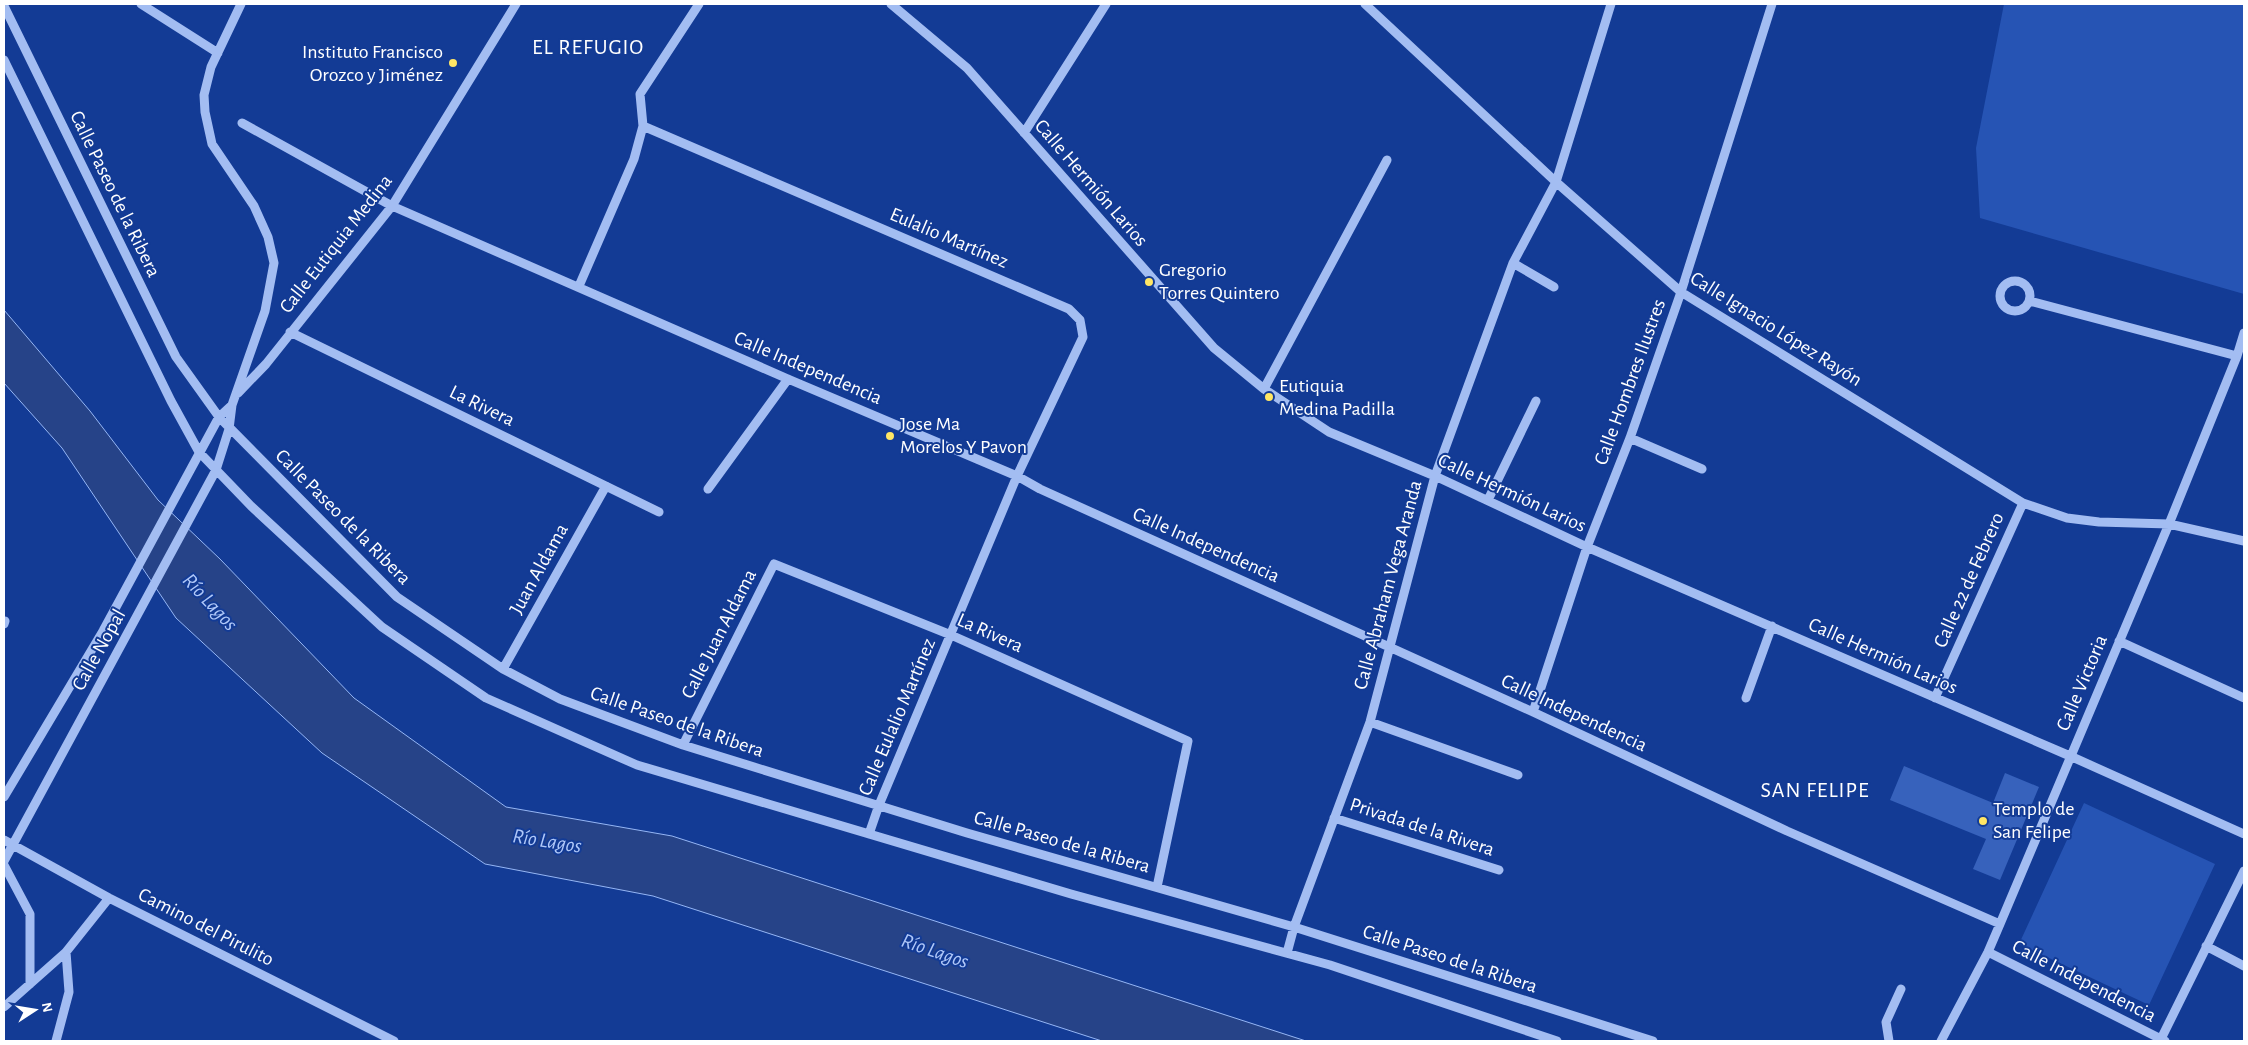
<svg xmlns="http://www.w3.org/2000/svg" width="2248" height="1045" viewBox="0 0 2248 1045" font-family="'Alegreya Sans',sans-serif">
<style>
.green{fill:#2654b4}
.water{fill:#264388;stroke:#95b6f5}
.building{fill:#3762bc}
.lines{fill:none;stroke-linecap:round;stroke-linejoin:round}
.minor{stroke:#a3bdf2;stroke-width:9}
.poi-dot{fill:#ffe665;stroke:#133b95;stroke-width:2}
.labels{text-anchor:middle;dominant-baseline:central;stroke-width:4;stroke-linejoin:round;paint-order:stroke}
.poi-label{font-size:20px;fill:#fff;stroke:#133b95;text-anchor:start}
.street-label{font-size:20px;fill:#fff;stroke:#133b95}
.water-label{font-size:21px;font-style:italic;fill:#b0c8f9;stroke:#133b95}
.quarter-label{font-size:22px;letter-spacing:1px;fill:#fff;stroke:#133b95}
</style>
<rect width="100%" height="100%" fill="#133b95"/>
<path class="green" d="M 2004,4 L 2244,4 L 2244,294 L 1980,218 L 1976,148 Z
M 2084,803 L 2215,864 L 2149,1005 L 2019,944 Z"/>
<path class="water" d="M 4,310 L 90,411 L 158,500 L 220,559 L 354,698 L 506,807 L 672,836 L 1306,1041 L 1102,1041 L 653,896 L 485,864 L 322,753 L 176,618 L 62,448 L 4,383 Z"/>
<path class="building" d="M 1904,766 L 1993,803 L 2005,773 L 2039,787 L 2000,880 L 1973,869 L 1986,839 L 1890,800 Z"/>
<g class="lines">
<path class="minor" d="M 141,4 L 218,53
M 891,4 L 967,68 L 1214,348 L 1264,389 L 1329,432 L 1435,476 L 1587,547 L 2070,756 L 2244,834
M 1365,4 L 1556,182 L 1681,292 L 2023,503 L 2067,518 L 2099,522 L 2169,524 L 2244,541
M 4,6 L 176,357 L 219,417 L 397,597 L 503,669 L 560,699 L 683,745 L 967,833 L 1294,927 L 1653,1041
M 4,60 L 171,401 L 199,452 L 251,506 L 382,627 L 486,698 L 637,765 L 1071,894 L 1330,965 L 1557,1041
M 242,123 L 392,206 L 788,379 L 1017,476 L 1040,489 L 1533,712 L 1787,831 L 2000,924
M 643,126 L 1069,309 L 1080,320 L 1083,337 L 1017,476 L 879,805 L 869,834
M 1024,133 L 1106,4
M 1513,263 L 1554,287
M2000 296a15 15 0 1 1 30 0a15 15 0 1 1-30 0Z
M 579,286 L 634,159 L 643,126 L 640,94 L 699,4
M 2030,301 L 2237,356
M 290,332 L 659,512
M 1264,389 L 1387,160
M 238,393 L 266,364 L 392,206 L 516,4
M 1630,438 L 1702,469
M 708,489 L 788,379
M 1488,500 L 1536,401
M 4,624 L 5,621
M 2119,641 L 2244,698
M 503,669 L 606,486
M 1746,698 L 1772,626
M 1935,698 L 2023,503
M 1533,712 L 1587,547 L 1630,438 L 1681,292 L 1772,4
M 1370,722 L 1518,775
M 683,745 L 774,564 L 951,635 L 1188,741 L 1157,887
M 4,797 L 103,631 L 219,417 L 232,405
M 1334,818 L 1499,870
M 4,840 L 109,898 L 394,1041
M 4,861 L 216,470 L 229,429 L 232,405 L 265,311 L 274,263 L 268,237 L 254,206 L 212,144 L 205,112 L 204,95 L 211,67 L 241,4
M 4,865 L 30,914 L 30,984
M 2206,946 L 2244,966
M 1988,952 L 2165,1041
M 1287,953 L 1294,927 L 1370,722 L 1435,476 L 1513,263 L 1556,182 L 1611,4
M 4,1007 L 66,952 L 109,898
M 2161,1039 L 2244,871
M 56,1041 L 69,992 L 66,952
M 1889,1041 L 1886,1022 L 1901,989
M 1941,1041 L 1988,952 L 2000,924 L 2169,524 L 2237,356 L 2244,333"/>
</g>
<g class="poi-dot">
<circle cx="453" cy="63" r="5"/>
<circle cx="1149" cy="282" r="5"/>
<circle cx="1269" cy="397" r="5"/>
<circle cx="890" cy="436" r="5"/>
<circle cx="1983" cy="821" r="5"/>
</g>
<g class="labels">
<g class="poi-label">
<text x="443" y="52" text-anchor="end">Instituto Francisco<tspan x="443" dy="23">Orozco y Jiménez</tspan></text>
<text x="1159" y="270">Gregorio<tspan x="1159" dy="23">Torres Quintero</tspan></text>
<text x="1279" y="386">Eutiquia<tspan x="1279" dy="23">Medina Padilla</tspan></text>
<text x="900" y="424">Jose Ma<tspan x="900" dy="23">Morelos Y Pavon</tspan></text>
<text x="1993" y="809">Templo de<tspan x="1993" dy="23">San Felipe</tspan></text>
</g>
<g class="street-label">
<text transform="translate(1091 183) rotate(49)">Calle Hermión Larios</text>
<text transform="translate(115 194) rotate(64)">Calle Paseo de la Ribera</text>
<text transform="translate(949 238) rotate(23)">Eulalio Martínez</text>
<text transform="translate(336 244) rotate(-52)">Calle Eutiquia Medina</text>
<text transform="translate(1776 329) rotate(32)">Calle Ignacio López Rayón</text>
<text transform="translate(808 368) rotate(23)">Calle Independencia</text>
<text transform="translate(1630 382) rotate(-70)">Calle Hombres Ilustres</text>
<text transform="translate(482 406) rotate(26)">La Rivera</text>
<text transform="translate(1512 493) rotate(25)">Calle Hermión Larios</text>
<text transform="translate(343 517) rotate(45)">Calle Paseo de la Ribera</text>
<text transform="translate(1206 545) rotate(24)">Calle Independencia</text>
<text transform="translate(539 569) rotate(-61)">Juan Aldama</text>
<text transform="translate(1969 580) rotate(-66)">Calle 22 de Febrero</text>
<text transform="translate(1388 585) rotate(-75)">Calle Abraham Vega Aranda</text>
<text transform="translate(990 633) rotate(24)">La Rivera</text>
<text transform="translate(719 634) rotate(-63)">Calle Juan Aldama</text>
<text transform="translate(99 650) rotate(-61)">Calle Nopal</text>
<text transform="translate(1883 656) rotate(24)">Calle Hermión Larios</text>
<text transform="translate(2082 683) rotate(-67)">Calle Victoria</text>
<text transform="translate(1574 713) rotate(25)">Calle Independencia</text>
<text transform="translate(897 717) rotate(-67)">Calle Eulalio Martínez</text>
<text transform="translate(677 722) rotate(19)">Calle Paseo de la Ribera</text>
<text transform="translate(1422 827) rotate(18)">Privada de la Rivera</text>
<text transform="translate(1062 842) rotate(16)">Calle Paseo de la Ribera</text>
<text transform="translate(206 927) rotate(27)">Camino del Pirulito</text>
<text transform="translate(1450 959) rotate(18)">Calle Paseo de la Ribera</text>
<text transform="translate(2084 981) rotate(27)">Calle Independencia</text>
</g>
<g class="water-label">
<text transform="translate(210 602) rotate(47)">Río Lagos</text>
<text transform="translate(547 841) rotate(9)">Río Lagos</text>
<text transform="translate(935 951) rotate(19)">Río Lagos</text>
</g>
<g class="quarter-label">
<text x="588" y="47">EL REFUGIO</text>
<text x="1815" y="790">SAN FELIPE</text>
</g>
</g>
<rect width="2248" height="1045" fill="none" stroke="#ffffff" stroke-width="10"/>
<g transform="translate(35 1010) rotate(78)" stroke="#133b95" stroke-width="4" paint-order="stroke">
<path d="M0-4L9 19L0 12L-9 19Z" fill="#ffffff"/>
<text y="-8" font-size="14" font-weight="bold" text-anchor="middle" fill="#ffffff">N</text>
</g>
</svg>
